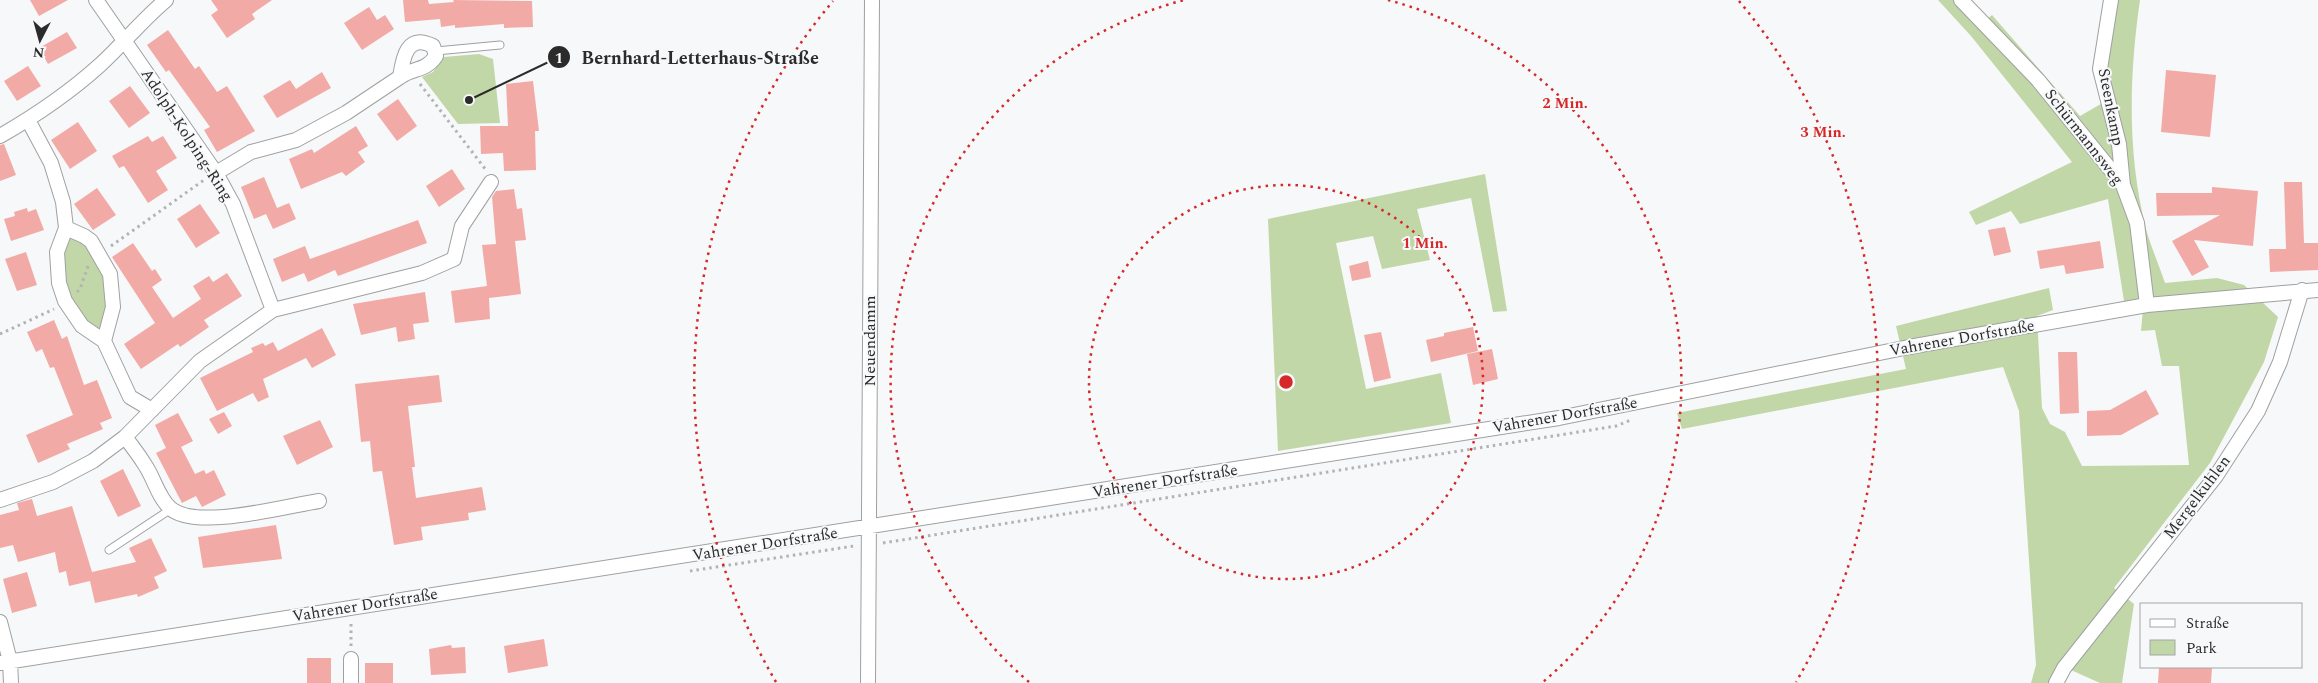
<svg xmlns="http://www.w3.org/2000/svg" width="2318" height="683" viewBox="0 0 2318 683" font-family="Spectral,serif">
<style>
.green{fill:#c1d7a7}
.building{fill:#f2aaa6}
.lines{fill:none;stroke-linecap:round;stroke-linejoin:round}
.lane-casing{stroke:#9fa0a1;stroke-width:9}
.street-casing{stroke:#9fa0a1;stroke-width:16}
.path{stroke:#b2b3b4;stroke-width:3;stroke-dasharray:2.5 4;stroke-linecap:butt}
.lane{stroke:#fff;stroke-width:7}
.street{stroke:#fff;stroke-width:14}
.ring{fill:none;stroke:#d62828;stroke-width:2.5;stroke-dasharray:2.5 5}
.labels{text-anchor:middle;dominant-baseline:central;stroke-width:4;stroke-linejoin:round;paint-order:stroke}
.street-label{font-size:16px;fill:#2b2b2c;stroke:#f7f8f9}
.centre{fill:#d62828;stroke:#f7f8f9;stroke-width:2.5}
.ring-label{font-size:15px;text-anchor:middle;font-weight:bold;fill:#d62828;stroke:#f7f8f9;stroke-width:4;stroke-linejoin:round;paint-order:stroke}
.leader{fill:none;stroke:#2b2b2c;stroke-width:2}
.callout-dot{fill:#2b2b2c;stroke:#f7f8f9;stroke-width:2}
.mark-label{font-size:15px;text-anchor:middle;font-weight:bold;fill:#fff}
.callout-label{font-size:18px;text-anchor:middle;font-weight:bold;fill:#2b2b2c;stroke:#f7f8f9;stroke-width:4;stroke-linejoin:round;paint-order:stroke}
</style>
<rect width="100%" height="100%" fill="#f7f8f9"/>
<path class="green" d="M 1938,0 L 1956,0 L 1979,26 L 1992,15 L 2080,116 L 2113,97 L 2106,66 L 2115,0 L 2140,0 C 2129,76 2127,154 2146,229 C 2151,247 2159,265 2165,283 L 2217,278 L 2244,285 L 2278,317 L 2264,362 L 2210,463 L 2114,588 L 2134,604 L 2122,683 L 2100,683 L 2062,666 L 2054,683 L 2031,683 L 2036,665 L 2019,411 L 2003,367 L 1682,429 L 1677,413 L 1906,369 L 1896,326 L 2049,288 L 2053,310 L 2037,316 L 2042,408 L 2050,424 L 2065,432 L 2082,466 L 2189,465 L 2179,366 L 2162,366 L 2155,330 L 2141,331 L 2143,309 L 2124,301 L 2108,199 L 2020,224 L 2011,211 L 1976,225 L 1969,212 L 2072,162 L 1971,36 Z
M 479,54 L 493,59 L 500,123 L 458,124 L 422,77 L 433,72 L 444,57 Z
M 1485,174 L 1507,311 L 1493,312 L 1471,198 L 1417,209 L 1430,260 L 1382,269 L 1373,236 L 1336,243 L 1366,389 L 1441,373 L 1451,423 L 1278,451 L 1268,219 Z
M 72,236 C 96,246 111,280 108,306 C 108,314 104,324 102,333 L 97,333 C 89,324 79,315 73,306 C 62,288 53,249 72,236 Z"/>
<path class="building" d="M 30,0 L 68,0 L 39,16 Z
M 211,0 L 272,0 L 252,14 L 255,19 L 227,38 L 211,15 L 218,10 Z
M 403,0 L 428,0 L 429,4 L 454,2 L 453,0 L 532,1 L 533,27 L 504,28 L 504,24 L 455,28 L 455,25 L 441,27 L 440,19 L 405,22 Z
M 369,7 L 377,20 L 385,15 L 394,29 L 362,50 L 344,23 Z
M 168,30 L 195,69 L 199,66 L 217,92 L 227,86 L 255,131 L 217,152 L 204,130 L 210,127 L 169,70 L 166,72 L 147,45 Z
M 67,32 L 77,48 L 48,64 L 39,48 Z
M 28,66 L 41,86 L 17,101 L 4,81 Z
M 2166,70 L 2216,75 L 2210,137 L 2161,132 Z
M 322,72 L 331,88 L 277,118 L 263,96 L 290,80 L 296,89 Z
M 533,81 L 539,131 L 535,131 L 536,170 L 504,171 L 503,153 L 481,154 L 480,126 L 508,126 L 506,84 Z
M 130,86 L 150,113 L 129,128 L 109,101 Z
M 398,99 L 417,126 L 397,141 L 377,114 Z
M 78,122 L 97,151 L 70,169 L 51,140 Z
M 356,126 L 368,146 L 358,152 L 365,162 L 346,176 L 342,172 L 301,189 L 289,159 L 312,149 L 314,153 Z
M 148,136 L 152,142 L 163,136 L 177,158 L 156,171 L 168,190 L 148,203 L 124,166 L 119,168 L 112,156 Z
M 4,144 L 16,175 L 0,181 L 0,145 Z
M 452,169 L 465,189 L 439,207 L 426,186 Z
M 264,177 L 277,208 L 289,203 L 296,219 L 273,229 L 266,214 L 254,219 L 241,187 Z
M 2284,182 L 2302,182 L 2304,243 L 2318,243 L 2318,270 L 2270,272 L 2269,249 L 2286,249 Z
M 2212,187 L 2258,191 L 2253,246 L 2194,240 L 2209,267 L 2192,276 L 2172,241 L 2220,215 L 2157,216 L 2156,193 L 2212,193 Z
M 97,188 L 116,215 L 93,230 L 74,204 Z
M 514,189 L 517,209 L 522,208 L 526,240 L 515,241 L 521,294 L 489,298 L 490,319 L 455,323 L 451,291 L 487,286 L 482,245 L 496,244 L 492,197 L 496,191 Z
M 200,204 L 220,233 L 196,248 L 177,219 Z
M 27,208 L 28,212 L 36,209 L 44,230 L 11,241 L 4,219 L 15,216 L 14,212 Z
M 418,220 L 427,243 L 338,276 L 335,270 L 308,282 L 304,273 L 282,282 L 273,259 L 305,246 L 310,259 Z
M 2005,227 L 2011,252 L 1994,256 L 1988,230 Z
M 2100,241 L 2104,268 L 2066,274 L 2064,265 L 2040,269 L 2037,251 Z
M 133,243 L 152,271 L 155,269 L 162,280 L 152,287 L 173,318 L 201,299 L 193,286 L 209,276 L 213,282 L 227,273 L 242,296 L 204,320 L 209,327 L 180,347 L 178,344 L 141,369 L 124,344 L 155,323 L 112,257 Z
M 26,252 L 37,285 L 17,291 L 5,259 Z
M 1368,261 L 1371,277 L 1352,281 L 1349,266 Z
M 425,292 L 429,322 L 413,324 L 415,339 L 398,342 L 396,327 L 361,335 L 353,304 Z
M 54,320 L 62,339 L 67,336 L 84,385 L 97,380 L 112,418 L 100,423 L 103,429 L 67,444 L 70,449 L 38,463 L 26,435 L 73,415 L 54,367 L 50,368 L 42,349 L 36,352 L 27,332 Z
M 1473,327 L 1478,351 L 1431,362 L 1426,340 L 1444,336 L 1444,333 Z
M 322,328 L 336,355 L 312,368 L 306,358 L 263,379 L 269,397 L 258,402 L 253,393 L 217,411 L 200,378 L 253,352 L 251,348 L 263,343 L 265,346 L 273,342 L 278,351 Z
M 1381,332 L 1391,378 L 1374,382 L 1364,335 Z
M 1492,349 L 1498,379 L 1473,385 L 1467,354 Z
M 2058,352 L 2077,352 L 2079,413 L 2060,414 Z
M 439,375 L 442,402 L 408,406 L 415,467 L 412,467 L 416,498 L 482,487 L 486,510 L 468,513 L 469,520 L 421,527 L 423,540 L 394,545 L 382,471 L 373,472 L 370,441 L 361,442 L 355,384 Z
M 2146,390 L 2159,414 L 2121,435 L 2087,436 L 2087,411 L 2110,410 Z
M 224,412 L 232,426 L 218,434 L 209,419 Z
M 178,413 L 193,441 L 181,447 L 195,474 L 204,470 L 206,474 L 214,470 L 226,495 L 202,507 L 196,496 L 182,503 L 156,453 L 166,448 L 155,425 Z
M 320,420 L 333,447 L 297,465 L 283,436 Z
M 123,469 L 141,506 L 118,517 L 100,481 Z
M 32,499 L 37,516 L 72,506 L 92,572 L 136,562 L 129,548 L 151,538 L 167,571 L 154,577 L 159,588 L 138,597 L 137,594 L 95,603 L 90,581 L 69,586 L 66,571 L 59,573 L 55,552 L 18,562 L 13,545 L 0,548 L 0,515 L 19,510 L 17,503 Z
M 276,525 L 282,559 L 203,568 L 198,537 Z
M 27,572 L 37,606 L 12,613 L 3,579 Z
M 544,639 L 548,666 L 508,673 L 504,646 Z
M 451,645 L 452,648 L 465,647 L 466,673 L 431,675 L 429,649 Z
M 307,658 L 331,658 L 331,683 L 307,683 Z
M 365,663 L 393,663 L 393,683 L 365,683 Z
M 2159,667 L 2212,667 L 2211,683 L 2158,683 Z"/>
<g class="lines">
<g class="lane-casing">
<path id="lane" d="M 436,51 L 500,45
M 109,550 L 171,509"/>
</g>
<g class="street-casing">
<path id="street" d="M 1961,0 L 2038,80 L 2123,185 L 2137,223 L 2147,305
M 2111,0 L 2100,69 L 2119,144 L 2123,185
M 28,120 L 51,163 L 63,202 L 66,228 L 57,252 L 59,283 L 65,301 L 82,326 L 104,341 L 130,397 L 152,410
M 0,136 C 35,116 70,92 100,65 C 123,44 142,20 166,0
M 216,173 L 251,152 L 296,140 L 346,113 L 400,77 C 414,67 425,72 436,56 L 433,46 C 407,33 403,57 400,77
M 66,228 L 84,236 L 91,241 L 110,274 L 113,307 L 104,341
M 273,310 L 422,273 L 454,259 L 462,226 L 491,182
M 125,437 C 132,446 139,455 145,465 C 154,478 158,497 170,508 C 195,531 286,506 319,501
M 0,500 L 53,482 L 93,461 L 125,437 L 200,361 L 273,310 L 233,204 L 216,173 L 96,0
M 0,622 L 10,661 L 11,683
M 0,663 L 1559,418 L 1909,347 L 2147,305 L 2318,290
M 351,683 L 351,659
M 868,683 L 872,0
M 2056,683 L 2064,668 L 2216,476 L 2258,411 L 2280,362 L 2302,290"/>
</g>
<path class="path" d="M 420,84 L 486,170
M 111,246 L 204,180
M 77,292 L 80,289 L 88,266
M 0,334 L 54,309
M 883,543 L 1616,426 L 1631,420
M 690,571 L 854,546
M 351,646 L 351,622"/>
<use href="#lane" class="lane"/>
<use href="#street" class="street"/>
</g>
<g class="ring">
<circle cx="1286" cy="382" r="197"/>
<path d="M1029 682A395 395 0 0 1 1184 0M1388 0A395 395 0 0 1 1543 682"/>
<path d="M776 682A592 592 0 0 1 833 1M1739 1A592 592 0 0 1 1796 682"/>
</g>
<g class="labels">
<g class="street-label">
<text transform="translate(2111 107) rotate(79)">Steenkamp</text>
<text transform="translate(187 135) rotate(57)">Adolph-Kolping-Ring</text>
<text transform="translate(2084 137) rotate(52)">Schürmannsweg</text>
<text transform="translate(1962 338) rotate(-10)">Vahrener Dorfstraße</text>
<text transform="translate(870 341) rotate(-90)">Neuendamm</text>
<text transform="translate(1565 415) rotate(-10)">Vahrener Dorfstraße</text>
<text transform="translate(1165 481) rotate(-9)">Vahrener Dorfstraße</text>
<text transform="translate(2197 497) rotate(-53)">Mergelkuhlen</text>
<text transform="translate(765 544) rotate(-9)">Vahrener Dorfstraße</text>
<text transform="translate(365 605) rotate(-9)">Vahrener Dorfstraße</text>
</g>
</g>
<circle cx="1286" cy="382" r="8" class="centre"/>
<g class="ring-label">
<text x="1565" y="108">2 Min.</text>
<text x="1823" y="137">3 Min.</text>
<text x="1425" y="248">1 Min.</text>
</g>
<path class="leader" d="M469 100L559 57"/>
<g class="callout-dot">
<circle cx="469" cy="100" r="5"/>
<circle cx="559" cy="57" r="12"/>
</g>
<g class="mark-label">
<text x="559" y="63">1</text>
</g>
<g class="callout-label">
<text x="700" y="64">Bernhard-Letterhaus-Straße</text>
</g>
<rect x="2140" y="603" width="162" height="65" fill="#f7f8f9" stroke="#a5a6a7"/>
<rect x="2150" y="619" width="25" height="8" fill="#ffffff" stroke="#a5a6a7"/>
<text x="2186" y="628" font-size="15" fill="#2b2b2c">Straße</text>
<rect x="2150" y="640" width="25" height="15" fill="#c1d7a7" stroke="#a5a6a7"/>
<text x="2186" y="653" font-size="15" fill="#2b2b2c">Park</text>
<g transform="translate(40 40) rotate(186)" stroke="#f7f8f9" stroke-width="4" paint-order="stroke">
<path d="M0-4L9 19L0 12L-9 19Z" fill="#2b2b2c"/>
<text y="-8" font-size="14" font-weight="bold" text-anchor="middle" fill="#2b2b2c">N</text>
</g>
</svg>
